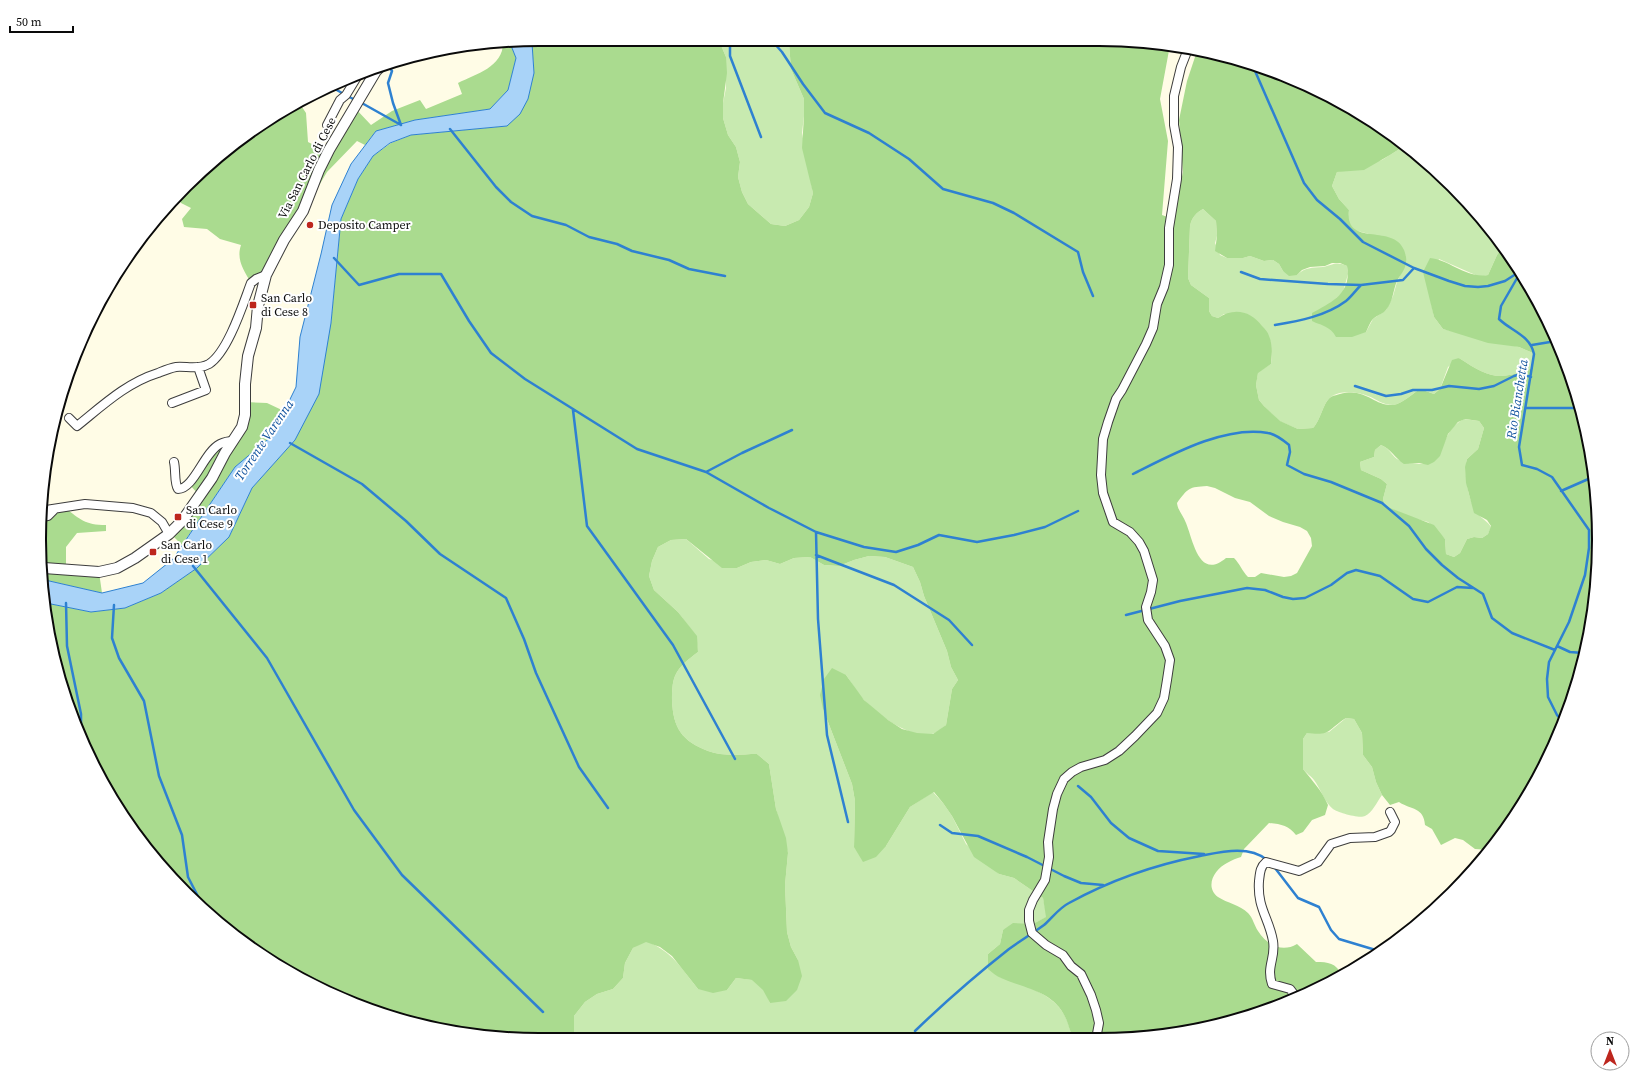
<svg xmlns="http://www.w3.org/2000/svg" width="1638" height="1079" viewBox="0 0 1638 1079" font-family="'Source Serif 4',serif">
<style>
.green{fill:#c8eab0}
.forest{fill:#aadb8f;fill-rule:evenodd}
.water{fill:#a9d3f8;stroke:#2e81d1}
.lines{fill:none;stroke-linecap:round;stroke-linejoin:round}
.stream{stroke:#2e81d1;stroke-width:2.5}
.minor-casing{stroke:#3d3d3d;stroke-width:10}
.tertiary-casing{stroke:#3d3d3d;stroke-width:12}
.minor{stroke:#fff;stroke-width:8}
.tertiary{stroke:#fff;stroke-width:10}
.poi-dot{fill:#bd261e;stroke:#fff;stroke-width:1.5}
.labels{text-anchor:middle;dominant-baseline:central;stroke-width:4;stroke-linejoin:round;paint-order:stroke}
.street-label{font-size:12px;fill:#0a0a0a;stroke:#fff}
.poi-label{font-size:12px;fill:#0a0a0a;stroke:#fff;text-anchor:start}
.water-label{font-size:13px;font-style:italic;fill:#11539e;stroke:#fff}
.rim{fill:none;stroke:#0a0a0a;stroke-width:2}
</style>
<rect width="100%" height="100%" fill="#fffce6"/>
<path class="green" d="M 720,43 L 789,43 L 791,69 L 804,99 L 804,116 L 802,133 L 813,193 L 809,207 L 799,220 L 785,226 L 771,224 L 748,204 L 742,192 L 738,177 L 740,162 L 736,147 L 728,135 L 723,118 L 723,103 L 726,88 L 726,57 Z
M 1401,148 C 1427,153 1476,214 1496,235 L 1503,247 L 1497,255 L 1488,275 L 1480,277 L 1439,259 L 1428,287 L 1434,317 L 1443,329 L 1519,347 L 1533,353 L 1532,368 C 1498,382 1488,377 1459,358 L 1448,367 L 1440,389 L 1434,394 L 1420,389 C 1412,394 1402,404 1393,405 C 1382,405 1377,399 1368,396 C 1358,392 1340,390 1331,397 C 1323,402 1321,420 1313,428 L 1298,429 L 1279,421 L 1264,406 L 1259,400 L 1256,385 L 1258,372 L 1271,364 L 1272,357 L 1271,342 L 1224,314 L 1218,318 L 1212,316 L 1209,311 L 1209,298 L 1191,285 L 1188,278 L 1190,226 C 1192,217 1196,213 1203,209 L 1216,221 L 1217,236 L 1215,243 L 1220,255 L 1227,258 L 1243,258 L 1250,256 L 1264,261 L 1273,260 L 1279,264 L 1283,271 L 1297,275 C 1305,267 1312,268 1323,267 C 1334,265 1335,261 1347,266 L 1348,274 L 1343,292 L 1332,302 L 1319,324 L 1327,325 L 1333,330 L 1366,332 L 1373,319 L 1386,310 L 1393,296 L 1397,282 L 1406,262 L 1405,254 L 1369,234 L 1354,230 L 1349,224 L 1348,217 L 1349,210 L 1339,199 L 1332,186 L 1337,172 L 1382,160 Z
M 1464,419 L 1479,421 L 1484,428 L 1478,449 L 1467,459 C 1463,474 1469,506 1480,516 C 1484,520 1488,522 1491,527 L 1488,534 L 1482,538 L 1474,537 L 1467,539 L 1460,553 L 1454,557 L 1446,554 L 1445,539 L 1428,522 L 1413,518 L 1385,506 L 1383,499 L 1387,484 L 1381,479 L 1361,470 L 1360,462 L 1374,457 L 1375,450 L 1381,445 C 1391,449 1392,457 1399,460 C 1407,464 1413,463 1420,464 C 1442,465 1440,447 1449,433 C 1452,427 1458,422 1464,419 Z
M 686,539 L 709,559 L 737,568 L 751,562 L 766,560 L 780,564 L 794,558 L 810,557 L 824,565 L 839,566 L 854,560 L 869,556 L 885,557 L 913,567 L 920,582 L 924,596 L 947,651 L 951,667 L 958,680 L 952,689 L 946,725 C 942,728 937,733 932,734 C 910,739 878,715 864,700 C 857,693 852,683 846,675 L 823,709 L 852,784 L 855,801 L 854,847 L 886,846 L 910,807 L 933,792 L 943,803 L 952,816 L 966,844 L 999,874 L 1014,878 L 1043,898 L 1047,917 L 1033,924 L 1003,930 L 1000,944 L 988,954 L 1000,977 C 1026,986 1058,994 1068,1023 C 1069,1028 1072,1033 1072,1039 L 574,1036 L 574,1016 L 585,1002 L 597,994 L 613,989 L 623,978 L 625,963 L 633,948 L 646,941 C 673,952 681,968 698,989 L 727,990 L 736,978 L 753,980 L 764,990 L 770,1003 L 798,960 L 791,947 L 787,932 L 785,885 L 788,853 L 776,809 L 769,764 L 757,754 C 742,754 723,757 708,751 C 682,741 673,728 672,700 C 672,693 672,683 675,676 C 680,665 689,659 698,652 L 696,636 L 678,612 L 654,590 L 649,576 L 652,561 L 658,547 L 671,540 Z
M 1346,718 L 1354,719 L 1362,733 L 1363,755 L 1372,767 L 1376,782 L 1382,795 C 1377,802 1372,813 1365,816 C 1359,819 1337,812 1333,809 C 1325,803 1320,788 1314,780 C 1311,776 1307,774 1303,769 L 1303,739 L 1307,733 L 1329,732 Z"/>
<path class="forest" d="M 503,43 L 510,43 L 516,58 L 508,90 L 490,109 L 415,120 L 376,131 L 365,145 L 357,141 L 327,172 L 266,275 L 251,283 C 244,270 236,260 241,245 L 220,239 L 207,229 L 184,227 L 182,219 L 191,208 L 181,203 L 178,197 L 209,163 L 261,123 L 300,104 L 306,113 L 308,142 L 328,152 L 354,107 L 371,125 L 392,111 L 420,100 L 426,109 L 462,94 L 458,83 C 476,74 503,67 503,43 Z
M 532,43 L 720,43 L 726,57 L 727,73 L 723,103 L 723,118 L 728,135 L 736,147 L 740,162 L 738,177 L 742,192 L 748,204 L 771,224 L 785,226 L 799,220 L 809,207 L 813,193 L 802,148 L 804,116 L 804,99 L 791,69 L 789,43 L 1164,43 L 1170,45 L 1160,99 L 1168,141 L 1162,215 L 1173,219 L 1183,172 L 1179,120 L 1187,81 L 1197,51 L 1259,65 L 1320,91 L 1407,149 L 1401,148 L 1390,155 L 1364,170 L 1337,172 L 1332,186 L 1339,199 L 1349,210 C 1344,248 1393,223 1404,250 C 1405,253 1407,258 1406,262 C 1406,269 1400,275 1397,281 C 1393,290 1393,302 1386,310 C 1383,314 1377,315 1373,319 C 1370,322 1368,328 1366,332 L 1352,337 L 1336,337 C 1330,326 1322,326 1312,321 L 1312,313 C 1332,302 1352,293 1347,266 L 1340,263 L 1332,263 L 1325,266 L 1310,267 L 1302,270 L 1297,275 L 1289,276 L 1283,271 L 1279,264 L 1273,260 L 1264,261 L 1250,256 L 1243,258 L 1227,258 L 1215,251 L 1217,236 L 1216,221 L 1203,209 C 1196,213 1192,217 1190,226 L 1188,278 L 1191,285 L 1209,298 L 1209,311 L 1212,316 L 1218,318 C 1234,307 1251,311 1262,326 C 1265,329 1268,332 1269,336 C 1273,345 1272,355 1271,364 L 1258,373 L 1256,385 L 1259,400 L 1264,406 L 1280,421 L 1298,429 L 1313,428 C 1321,420 1323,402 1331,397 C 1334,395 1338,395 1340,394 C 1366,387 1373,406 1393,405 C 1402,404 1412,394 1420,389 L 1434,394 L 1440,389 L 1452,360 L 1459,358 C 1488,377 1498,382 1532,368 L 1533,353 L 1519,347 L 1488,343 L 1443,329 L 1434,317 L 1423,272 L 1430,258 C 1450,260 1467,279 1488,275 L 1497,255 L 1503,247 L 1547,318 L 1582,410 L 1598,507 L 1595,605 L 1572,701 L 1532,790 L 1489,850 L 1475,849 L 1463,840 L 1455,838 L 1441,845 L 1432,829 L 1425,825 C 1424,807 1411,810 1399,802 L 1390,805 L 1382,795 L 1376,782 L 1372,767 L 1363,755 L 1362,733 L 1354,719 L 1346,718 C 1327,730 1332,736 1307,733 L 1303,739 L 1303,769 C 1313,782 1321,789 1328,805 L 1325,815 L 1312,820 L 1303,832 L 1296,835 C 1289,826 1281,824 1269,823 L 1244,849 L 1241,857 C 1237,858 1232,860 1227,863 C 1215,869 1204,886 1218,897 C 1227,903 1240,905 1248,913 C 1253,918 1254,925 1258,931 C 1267,945 1282,953 1297,944 L 1316,962 C 1328,962 1336,963 1342,975 L 1320,988 L 1228,1023 L 1131,1039 L 1072,1039 C 1072,1033 1069,1029 1068,1024 C 1057,991 1028,990 1001,978 C 996,976 992,972 988,969 L 988,954 L 1000,944 L 1003,930 L 1013,923 L 1033,924 L 1046,917 L 1043,898 L 1014,878 L 999,874 L 974,857 L 952,816 L 943,803 L 934,792 L 910,807 L 886,846 L 876,857 L 863,862 L 854,847 L 855,801 L 852,784 L 823,709 L 820,695 L 824,679 L 832,668 L 846,675 L 864,700 L 888,720 L 902,729 L 917,733 L 933,734 L 946,725 L 952,689 L 958,680 L 951,667 L 947,651 L 924,596 L 920,582 L 913,567 L 885,557 L 869,556 L 854,560 L 839,566 L 824,565 L 810,557 L 794,558 L 780,564 L 766,560 L 751,562 L 737,568 L 722,568 L 686,539 L 671,540 L 658,547 L 652,561 L 649,576 L 654,590 L 678,612 L 697,636 L 698,652 C 689,659 680,665 675,676 C 672,683 672,693 672,700 C 673,728 682,741 708,751 C 723,757 742,754 757,754 L 769,764 L 776,809 L 786,838 L 788,853 L 785,885 L 787,932 L 791,947 L 798,960 L 802,976 L 797,990 L 786,1001 L 770,1003 L 763,990 L 752,980 L 736,978 L 727,990 L 713,993 L 698,989 L 672,956 L 660,947 L 646,942 L 633,948 L 625,963 L 623,978 L 613,989 L 597,994 L 585,1002 L 574,1016 L 574,1036 L 474,1036 L 379,1014 L 318,988 L 209,916 L 143,844 L 106,790 L 66,701 L 49,637 L 46,603 L 91,612 L 125,608 L 161,593 L 197,568 L 229,537 L 252,488 L 295,440 L 331,323 L 341,219 L 358,179 L 373,156 L 391,143 L 411,135 L 507,126 L 534,73 ZM 1465,419 L 1479,421 L 1484,428 L 1478,449 L 1467,459 L 1465,467 L 1466,483 L 1474,513 L 1487,520 L 1491,526 L 1488,534 L 1482,538 L 1474,537 L 1467,539 L 1460,553 L 1454,557 L 1446,554 L 1445,539 L 1434,525 L 1385,506 L 1383,499 L 1387,484 L 1381,479 L 1361,470 L 1360,462 L 1374,457 L 1375,450 L 1381,445 C 1391,449 1395,458 1404,464 L 1419,463 L 1428,465 L 1434,462 L 1440,456 L 1448,434 L 1458,422 ZM 1207,486 L 1215,488 L 1235,498 L 1250,502 L 1269,516 L 1283,522 L 1300,527 L 1307,531 L 1311,538 L 1312,546 L 1297,573 L 1291,576 L 1284,577 L 1261,573 L 1255,577 L 1248,577 C 1242,571 1240,564 1234,558 L 1226,558 C 1199,581 1193,540 1186,523 C 1183,515 1178,511 1177,503 C 1188,488 1189,487 1207,486 Z
M 245,402 L 267,403 L 284,411 L 272,436 L 235,467 L 182,545 L 170,533 L 200,496 L 189,484 L 213,449 L 233,441 Z
M 64,507 C 80,519 84,525 106,525 L 106,531 L 77,533 L 66,547 L 66,569 L 99,572 L 102,593 L 45,580 L 40,509 Z"/>
<path class="water" d="M 510,43 L 532,43 L 534,73 L 528,99 L 520,114 L 507,126 L 411,135 L 390,143 L 373,156 L 358,179 L 341,219 L 331,323 L 319,394 L 295,440 L 252,488 L 229,537 L 197,568 L 161,593 L 125,608 L 91,612 L 46,603 L 45,580 L 102,593 L 143,583 L 173,559 L 235,467 L 272,436 L 296,387 L 300,337 L 321,254 L 332,205 L 351,164 L 376,131 L 415,120 L 490,109 L 508,90 L 516,58 Z"/>
<g class="lines">
<path class="stream" d="M 730,43 L 730,56 L 761,137
M 774,43 L 782,52 L 803,84 L 825,113 L 869,133 L 909,159 L 943,189 L 993,203 L 1014,213 L 1078,252 L 1083,272 L 1093,296
M 387,64 L 392,71 L 388,83 L 393,103 L 401,125
M 1252,64 L 1304,183 L 1317,200 L 1340,219 L 1363,242 L 1414,268 L 1449,281 L 1465,286 L 1478,287 L 1488,286 L 1505,281 L 1519,272
M 333,88 L 355,100
M 360,102 L 401,125
M 450,129 L 496,187 L 511,202 L 532,216 L 566,225 L 589,237 L 617,244 L 632,251 L 669,260 L 689,269 L 725,276
M 334,258 L 359,285 L 399,274 L 441,274 L 469,321 L 491,353 L 525,379 L 637,449 L 706,472 L 769,508 L 816,532 L 864,547 L 896,552 L 918,545 L 939,535 L 977,542 L 1014,535 L 1045,527 L 1078,511
M 1241,272 L 1260,279 L 1328,284 L 1361,285 L 1403,280 L 1414,268
M 1520,273 L 1501,306 L 1499,319 C 1511,331 1530,335 1534,354 L 1519,447 L 1522,465 L 1537,469 L 1552,477 L 1589,530 L 1589,548 L 1585,575 L 1569,622 L 1549,662 L 1547,679 L 1548,697 L 1557,715 L 1563,721
M 1275,325 C 1299,321 1326,316 1346,301 C 1351,297 1356,290 1361,285
M 1532,345 L 1556,341
M 1355,386 L 1386,396 L 1401,394 L 1413,390 L 1432,390 L 1449,386 L 1479,389 L 1494,386 L 1514,376 L 1521,374 L 1531,377
M 1526,408 L 1574,408 L 1581,406
M 573,410 L 587,526 L 673,645 L 735,759
M 290,443 L 362,484 L 406,521 L 440,554 L 506,598 L 524,639 L 536,673 L 579,767 L 608,808
M 706,472 L 742,453 L 792,430
M 1133,474 C 1171,455 1225,425 1268,433 C 1276,434 1283,440 1289,445 L 1290,452 L 1287,465 L 1304,474 L 1331,482 L 1382,503 L 1409,526 L 1426,549 L 1442,565 L 1458,578 L 1483,594 L 1492,618 L 1512,633 L 1555,650
M 1561,491 L 1593,477
M 816,532 L 818,619 L 827,735 L 848,822
M 816,555 L 894,585 L 949,620 L 972,645
M 193,566 L 267,658 L 354,810 L 402,875 L 543,1012
M 66,603 L 67,646 L 81,714 L 81,736
M 114,605 L 112,638 L 119,658 L 144,701 L 159,776 L 182,835 L 188,877 L 206,912
M 1126,615 L 1180,601 L 1247,588 L 1265,590 L 1283,597 L 1293,599 L 1305,598 L 1331,585 L 1347,573 L 1356,570 L 1380,576 L 1413,599 L 1428,602 L 1457,587 L 1473,588
M 1557,646 L 1570,652 L 1583,653
M 1078,786 L 1091,797 L 1111,823 L 1129,838 L 1158,851 L 1204,854
M 940,825 L 952,833 L 978,836 L 1027,857 L 1064,876 L 1081,883 L 1103,885
M 1275,868 L 1298,898 L 1319,907 L 1331,930 L 1339,939 L 1379,951
M 915,1031 C 945,1002 976,975 1009,949 C 1020,941 1033,933 1044,925 C 1052,918 1059,908 1069,903 C 1109,881 1154,865 1200,856 C 1221,852 1249,845 1267,860"/>
<g class="minor-casing">
<path id="minor" d="M 327,125 L 340,100 L 346,95 L 357,77
M 172,403 L 206,390 L 198,367
M 69,418 L 77,426 C 102,406 126,383 158,373 C 163,371 170,368 176,367 C 186,366 199,370 209,364 C 228,352 243,304 251,283 L 256,279 L 266,275
M 174,462 C 176,470 174,483 178,489 C 194,489 204,452 220,444 C 224,442 229,441 233,441
M 40,509 L 46,510 L 85,504 L 133,508 L 151,513 L 162,522 L 169,534
M 41,517 L 48,516 L 55,509
M 1296,997 L 1290,989 L 1272,984 C 1266,966 1276,958 1273,941 C 1269,918 1257,908 1259,881 C 1260,873 1260,867 1266,862 L 1299,871 L 1318,862 L 1331,844 L 1350,838 L 1375,837 L 1389,832 L 1391,830 L 1395,822 L 1390,812
M 1096,1039 L 1099,1023 L 1096,1010 L 1091,995 L 1081,974 L 1071,966 L 1063,955 L 1046,945 L 1032,933 L 1029,921 L 1029,910 L 1033,900 L 1045,880 L 1049,857 L 1048,842 L 1053,809 L 1057,794 L 1064,779 L 1072,772 L 1081,767 L 1105,760 L 1119,751 L 1135,736 L 1157,713 L 1164,698 L 1167,680 L 1170,660 L 1165,646 L 1148,620 L 1146,607 L 1151,592 L 1153,580 L 1144,551 L 1139,542 L 1130,532 L 1113,522 L 1103,493 L 1101,475 L 1103,439 L 1108,422 L 1116,399 L 1122,390 L 1146,344 L 1153,328 L 1157,304 L 1164,287 L 1169,265 L 1169,228 L 1177,179 L 1178,147 L 1174,125 L 1174,96 L 1181,67 L 1188,49"/>
</g>
<g class="tertiary-casing">
<path id="tertiary" d="M 44,568 L 99,572 L 117,568 L 135,558 L 169,534 L 182,521 L 212,478 L 225,453 L 242,427 L 245,415 L 245,384 L 248,356 L 256,328 L 258,306 L 266,275 L 284,240 L 303,211 L 319,170 L 329,150 L 376,71 L 382,65"/>
</g>
<use href="#minor" class="minor"/>
<use href="#tertiary" class="tertiary"/>
</g>
<g class="poi-dot">
<circle cx="310" cy="225" r="4"/>
<rect x="249" y="301" width="8" height="8" rx="2"/>
<rect x="174" y="513" width="8" height="8" rx="2"/>
<rect x="149" y="548" width="8" height="8" rx="2"/>
</g>
<g class="labels">
<g class="street-label">
<text transform="translate(307 168) rotate(-63)">Via San Carlo di Cese</text>
</g>
<g class="poi-label">
<text x="318" y="225">Deposito Camper</text>
<text x="261" y="298">San Carlo<tspan x="261" dy="14">di Cese 8</tspan></text>
<text x="186" y="510">San Carlo<tspan x="186" dy="14">di Cese 9</tspan></text>
<text x="161" y="545">San Carlo<tspan x="161" dy="14">di Cese 1</tspan></text>
</g>
<g class="water-label">
<text transform="translate(1517 399) rotate(-81)">Rio Bianchetta</text>
<text transform="translate(264 440) rotate(-56)">Torrente Varenna</text>
</g>
</g>
<path d="M0 0H1638V1079H0ZM539 46H1099A493 493 0 0 1 1592 539V540A493 493 0 0 1 1099 1033H539A493 493 0 0 1 46 540V539A493 493 0 0 1 539 46Z" fill="#fff" fill-rule="evenodd"/>
<path class="rim" d="M539 46H1099A493 493 0 0 1 1592 539V540A493 493 0 0 1 1099 1033H539A493 493 0 0 1 46 540V539A493 493 0 0 1 539 46Z"/>
<g transform="translate(1610 1051)"><circle r="19" fill="#ffffff" stroke="#9d9d9d"/>
<path d="M0-3L7 15L0 10L-7 15Z" fill="#bd261e"/>
<text y="-6" font-size="11" font-weight="bold" text-anchor="middle" fill="#0a0a0a">N</text>
</g>
<path d="M10 26v6h63v-6" fill="none" stroke="#0a0a0a" stroke-width="2"/>
<text x="16" y="26" font-size="12" fill="#0a0a0a" stroke="#ffffff" stroke-width="3" paint-order="stroke">50 m</text>
</svg>
